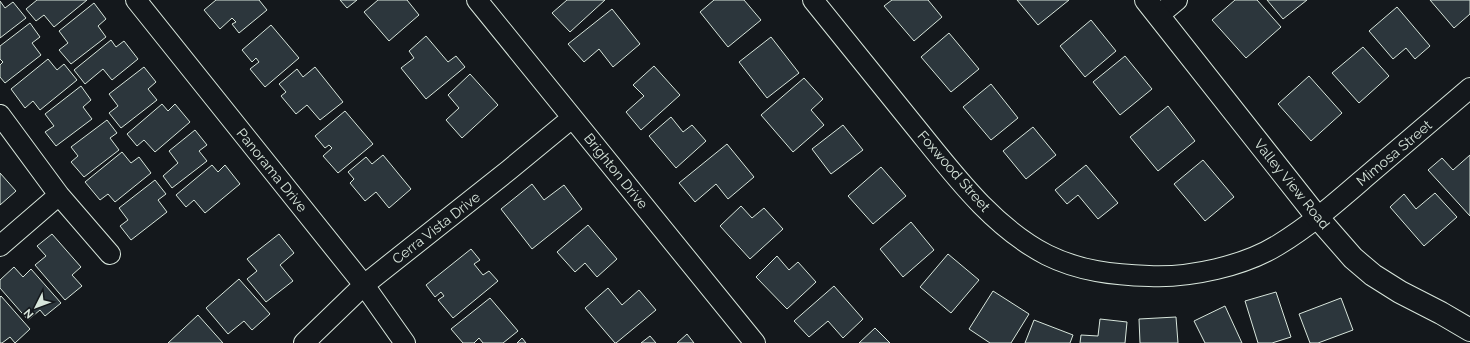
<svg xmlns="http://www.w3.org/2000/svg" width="1470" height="343" viewBox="0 0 1470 343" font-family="Raleway,sans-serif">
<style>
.building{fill:#2c363c;stroke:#d8e6dc}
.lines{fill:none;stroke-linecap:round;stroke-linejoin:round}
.minor-casing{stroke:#d8e6dc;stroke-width:22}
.tertiary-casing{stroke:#d8e6dc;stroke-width:24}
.minor{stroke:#14181c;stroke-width:20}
.tertiary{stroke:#14181c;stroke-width:22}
.labels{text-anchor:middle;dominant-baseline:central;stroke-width:3;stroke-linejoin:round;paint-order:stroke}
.street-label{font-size:14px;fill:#d8e6dc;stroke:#14181c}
</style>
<rect width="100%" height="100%" fill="#14181c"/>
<path class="building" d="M 37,0 L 87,0 L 54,27 L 44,15 L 36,21 L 26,9 Z
M 216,0 L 259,0 L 267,10 L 239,33 L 232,24 L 236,22 L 232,18 L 220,29 L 204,10 Z
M 340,0 L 357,0 L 347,8 Z
M 378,0 L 407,0 L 419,15 L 389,41 L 364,12 Z
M 567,0 L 605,0 L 570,32 L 552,13 Z
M 714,0 L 744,0 L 761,20 L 728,47 L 700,12 Z
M 892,0 L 928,0 L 942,17 L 914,41 L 884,6 Z
M 1017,0 L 1069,0 L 1038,25 Z
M 1235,0 L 1257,0 L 1281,27 L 1246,58 L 1212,20 Z
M 1267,0 L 1307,0 L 1283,19 Z
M 1430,0 L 1470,0 L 1470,14 L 1454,28 Z
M 0,1 L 5,8 L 13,2 L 26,18 L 0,38 Z
M 94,3 L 106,19 L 98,26 L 106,37 L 71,64 L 59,50 L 68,43 L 59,31 Z
M 1397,7 L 1430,46 L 1415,59 L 1406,48 L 1393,59 L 1369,31 Z
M 612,9 L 640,44 L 613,67 L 599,49 L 584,62 L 568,44 Z
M 1091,20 L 1116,51 L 1085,77 L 1060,46 Z
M 30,23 L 40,37 L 32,43 L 41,55 L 5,83 L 0,77 L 0,65 L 3,62 L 0,59 L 0,46 Z
M 271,25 L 299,58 L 265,87 L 250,69 L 259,62 L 256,58 L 252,62 L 242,50 Z
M 949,33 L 979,69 L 951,92 L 921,57 Z
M 426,36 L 448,62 L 456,56 L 465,67 L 426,99 L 401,68 L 414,58 L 409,51 Z
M 771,37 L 799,73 L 767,98 L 739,62 Z
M 111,40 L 116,47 L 124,41 L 138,59 L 112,80 L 103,69 L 85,84 L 74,70 Z
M 1363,47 L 1389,76 L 1359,103 L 1332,73 Z
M 1125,56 L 1152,89 L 1120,115 L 1093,82 Z
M 48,59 L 57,70 L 64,64 L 77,80 L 40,110 L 33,101 L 25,108 L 11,89 Z
M 654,66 L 680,95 L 641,130 L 626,112 L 644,96 L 633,85 Z
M 144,67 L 156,82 L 148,89 L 157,100 L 121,128 L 109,113 L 118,106 L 109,94 Z
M 315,67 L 343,102 L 320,120 L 307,105 L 296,114 L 281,96 L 286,92 L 279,84 L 297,69 L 303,77 Z
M 470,74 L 498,105 L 462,138 L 446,120 L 459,108 L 448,95 Z
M 1309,76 L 1342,113 L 1311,141 L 1278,104 Z
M 804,78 L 823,99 L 811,110 L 824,125 L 793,152 L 761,115 Z
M 991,84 L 1018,118 L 991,140 L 963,107 Z
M 81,86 L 91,100 L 83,107 L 92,119 L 56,146 L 45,132 L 54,126 L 45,114 Z
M 162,104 L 168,111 L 175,104 L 190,122 L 155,152 L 144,140 L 137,146 L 127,134 Z
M 1168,106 L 1195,141 L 1158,171 L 1130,137 Z
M 345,111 L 373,144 L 338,173 L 323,156 L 332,148 L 329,145 L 325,148 L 315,136 Z
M 671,117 L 683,132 L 692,125 L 706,141 L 676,168 L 649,136 Z
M 107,120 L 117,133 L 110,138 L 119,150 L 84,177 L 71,162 L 78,156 L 71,147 Z
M 843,125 L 863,150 L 831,174 L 812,149 Z
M 1033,127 L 1056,155 L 1026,179 L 1003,151 Z
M 195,130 L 207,145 L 199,151 L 207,161 L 172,188 L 163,176 L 178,163 L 169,151 Z
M 727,144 L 754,177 L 728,199 L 716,184 L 695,202 L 679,183 Z
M 122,152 L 131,163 L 139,157 L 151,173 L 115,202 L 108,194 L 100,200 L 85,182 Z
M 383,155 L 411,189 L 389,208 L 376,192 L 365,201 L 350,183 L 354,179 L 348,172 L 366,157 L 372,164 Z
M 1470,155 L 1470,216 L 1428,170 L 1442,158 L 1453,170 Z
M 1203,160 L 1234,197 L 1205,221 L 1174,184 Z
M 212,165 L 218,172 L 225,165 L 240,184 L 205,213 L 194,200 L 186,207 L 176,195 Z
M 1086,165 L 1118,203 L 1098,219 L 1078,195 L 1067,204 L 1055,190 Z
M 881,167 L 906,196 L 873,224 L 848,196 Z
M 0,173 L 16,191 L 0,205 Z
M 155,180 L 166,194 L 158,200 L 167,212 L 131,240 L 120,226 L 128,220 L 119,208 Z
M 532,184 L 544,200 L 564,185 L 582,209 L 532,249 L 501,209 Z
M 1435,193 L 1457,217 L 1424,246 L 1390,207 L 1404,194 L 1416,209 Z
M 741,206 L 752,218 L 764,208 L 783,229 L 750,259 L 720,226 Z
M 911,222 L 934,250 L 903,277 L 880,249 Z
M 588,225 L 617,259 L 597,277 L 585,263 L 575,272 L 557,252 Z
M 52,234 L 81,267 L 72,275 L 82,286 L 65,300 L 35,265 L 46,256 L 37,246 Z
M 279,234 L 294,253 L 280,265 L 293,281 L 266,302 L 247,279 L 257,271 L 247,259 Z
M 471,249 L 480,260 L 474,264 L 483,275 L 489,271 L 498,281 L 453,318 L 438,300 L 444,296 L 441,292 L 435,297 L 426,285 Z
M 948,254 L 979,280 L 951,313 L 920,287 Z
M 777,256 L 789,270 L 798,262 L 816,282 L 787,309 L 756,277 Z
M 14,267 L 23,277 L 31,269 L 61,303 L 45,316 L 40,310 L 28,320 L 0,288 L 0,280 Z
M 239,279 L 270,314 L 252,330 L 244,321 L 228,334 L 206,308 Z
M 834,286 L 863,319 L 843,338 L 828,321 L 809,337 L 794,321 Z
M 608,288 L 622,305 L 639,290 L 656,310 L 616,343 L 615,343 L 585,308 Z
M 993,291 L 1029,314 L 1011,343 L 990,343 L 969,329 Z
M 1276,292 L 1291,337 L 1272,343 L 1258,343 L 1245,301 Z
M 1,296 L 30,329 L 15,343 L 10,337 L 2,343 L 0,343 L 0,297 Z
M 490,298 L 518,331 L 503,343 L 483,343 L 479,338 L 474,343 L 463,343 L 451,329 Z
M 1341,298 L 1353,330 L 1318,343 L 1310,343 L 1299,314 Z
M 1225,306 L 1242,343 L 1205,343 L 1194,321 Z
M 198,315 L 223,343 L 168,343 Z
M 1176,317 L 1178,343 L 1140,343 L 1139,319 Z
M 1100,319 L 1127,322 L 1125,343 L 1080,343 L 1081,335 L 1098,336 Z
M 1034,320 L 1073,335 L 1070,343 L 1025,343 Z
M 875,328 L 890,343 L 859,343 Z
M 687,334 L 694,343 L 677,343 Z
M 650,336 L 656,343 L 641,343 Z
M 522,338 L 526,343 L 517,343 Z"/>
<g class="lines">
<g class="minor-casing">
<path id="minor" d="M 136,0 L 364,285 L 405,343
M 477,0 L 755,343
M 813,0 C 846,41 880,83 913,124 C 952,172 991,226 1047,255 C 1079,271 1114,275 1149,276 C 1190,278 1244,266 1278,245 C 1311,225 1339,200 1368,175 C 1402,146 1436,117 1470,88
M 1159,15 L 1177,0
M 0,115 L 59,195 L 110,254
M 0,246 L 59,195
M 304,343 L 364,285 L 509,170 L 572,118"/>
</g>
<g class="tertiary-casing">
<path id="tertiary" d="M 1146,0 L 1318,218 L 1353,258 L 1373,275 L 1400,292 L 1441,313 L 1470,330"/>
</g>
<use href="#minor" class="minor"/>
<use href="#tertiary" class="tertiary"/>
</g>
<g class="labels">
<g class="street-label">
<text transform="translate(1394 153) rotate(-40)">Mimosa Street</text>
<text transform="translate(272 170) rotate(51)">Panorama Drive</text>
<text transform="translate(616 171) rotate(51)">Brighton Drive</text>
<text transform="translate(954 171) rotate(49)">Foxwood Street</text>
<text transform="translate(1292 184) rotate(51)">Valley View Road</text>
<text transform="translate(436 228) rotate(-38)">Cerra Vista Drive</text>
</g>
</g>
<g transform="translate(36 307) rotate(228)" stroke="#14181c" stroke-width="3" paint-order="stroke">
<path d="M0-3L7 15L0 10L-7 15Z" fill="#d8e6dc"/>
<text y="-6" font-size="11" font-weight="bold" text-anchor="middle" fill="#d8e6dc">N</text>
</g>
</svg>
